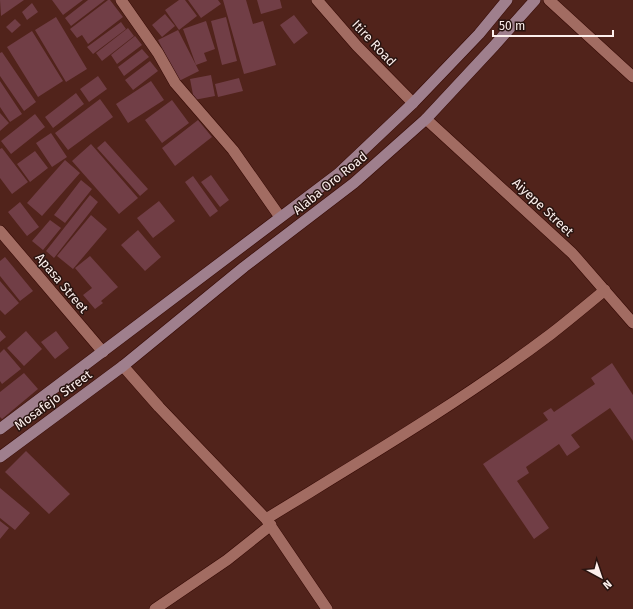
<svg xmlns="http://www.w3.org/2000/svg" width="633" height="609" viewBox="0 0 633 609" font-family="'Fira Sans',sans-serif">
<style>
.building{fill:#713e46}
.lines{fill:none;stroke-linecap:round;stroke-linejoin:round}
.minor-casing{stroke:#350904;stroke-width:12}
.secondary-casing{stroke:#350904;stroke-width:12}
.minor{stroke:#a26c62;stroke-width:11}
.secondary{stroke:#9f7f8d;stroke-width:11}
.labels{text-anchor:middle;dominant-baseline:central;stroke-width:3;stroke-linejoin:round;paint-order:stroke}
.street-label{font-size:13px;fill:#fcefec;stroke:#291410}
</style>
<rect width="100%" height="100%" fill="#51231b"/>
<path class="building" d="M 0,0 L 24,0 L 1,16 Z
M 52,0 L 83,0 L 63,15 Z
M 88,0 L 105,0 L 71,26 L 65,18 Z
M 108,0 L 110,0 L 123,17 L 88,44 L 82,35 L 77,38 L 70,29 Z
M 179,0 L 185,0 L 197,16 L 179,30 L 165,10 Z
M 188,0 L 218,0 L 221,4 L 201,18 Z
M 223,0 L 246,0 L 253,24 L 263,21 L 276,65 L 244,74 Z
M 257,0 L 280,0 L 282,8 L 261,14 Z
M 32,3 L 38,12 L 27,20 L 22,12 Z
M 165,14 L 175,26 L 162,37 L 152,25 Z
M 294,15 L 308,33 L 294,44 L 280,25 Z
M 56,17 L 87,69 L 66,82 L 35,30 Z
M 226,17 L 237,61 L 222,65 L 211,21 Z
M 15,19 L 21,25 L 12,33 L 6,27 Z
M 206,21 L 215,49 L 204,53 L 207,61 L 196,65 L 183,29 Z
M 121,22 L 126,29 L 93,54 L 87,47 Z
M 128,28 L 134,36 L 102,61 L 96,53 Z
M 178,30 L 199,71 L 179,81 L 158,40 Z
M 32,31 L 63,81 L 38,97 L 7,47 Z
M 135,36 L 142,45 L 117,64 L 111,55 Z
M 142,49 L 149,57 L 124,76 L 118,67 Z
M 2,52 L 36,102 L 24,111 L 0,76 L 0,53 Z
M 150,61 L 158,71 L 133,90 L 125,80 Z
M 211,75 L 215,96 L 194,100 L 190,79 Z
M 98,76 L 107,89 L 89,102 L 80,89 Z
M 239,78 L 243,91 L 218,97 L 215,84 Z
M 0,81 L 22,114 L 10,122 L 0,107 Z
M 151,81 L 164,100 L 128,123 L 116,104 Z
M 76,93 L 84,104 L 53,128 L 45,117 Z
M 100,99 L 113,117 L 68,150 L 55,133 Z
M 172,100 L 189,123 L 162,143 L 145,120 Z
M 0,113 L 9,123 L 0,131 Z
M 35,114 L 45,127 L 11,154 L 1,141 Z
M 198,120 L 212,137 L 175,166 L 162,148 Z
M 51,133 L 67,157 L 52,167 L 36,143 Z
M 105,141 L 148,189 L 140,196 L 97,148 Z
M 91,144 L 138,198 L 119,214 L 72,161 Z
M 2,148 L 28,182 L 12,194 L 0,178 L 0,149 Z
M 35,151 L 48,168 L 30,182 L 17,164 Z
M 65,160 L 80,173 L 42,216 L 27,203 Z
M 211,175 L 229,200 L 220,207 L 201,182 Z
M 193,176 L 218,211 L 210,217 L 185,182 Z
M 81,180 L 92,189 L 65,223 L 54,215 Z
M 90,195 L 98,202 L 54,258 L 46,251 Z
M 159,201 L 175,221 L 153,238 L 137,218 Z
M 20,202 L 39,227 L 27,236 L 8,212 Z
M 91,215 L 107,229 L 73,269 L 57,256 Z
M 50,220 L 61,228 L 43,250 L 32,241 Z
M 138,230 L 161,257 L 145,271 L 121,245 Z
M 90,256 L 118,287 L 101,301 L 103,303 L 95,309 L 83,295 L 92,288 L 75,268 Z
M 5,257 L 33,291 L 20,301 L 0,276 L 0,261 Z
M 0,281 L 19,303 L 5,315 L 0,310 Z
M 0,330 L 6,337 L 0,342 Z
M 26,331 L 42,349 L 24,366 L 7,348 Z
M 56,331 L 69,348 L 55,359 L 41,342 Z
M 4,349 L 21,369 L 2,384 L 0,381 L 0,353 Z
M 612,363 L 633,395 L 633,441 L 610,408 L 571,435 L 580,447 L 567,456 L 559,444 L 526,467 L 529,473 L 517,481 L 549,528 L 534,539 L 483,464 L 548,420 L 543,413 L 551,408 L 554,412 L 595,384 L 591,378 Z
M 24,373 L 38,389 L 2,419 L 0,417 L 0,392 Z
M 26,451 L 70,494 L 49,514 L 5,472 Z
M 0,488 L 30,513 L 15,530 L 0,518 Z
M 0,521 L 9,528 L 0,539 Z"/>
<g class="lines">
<g class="minor-casing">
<path id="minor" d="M 121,0 L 158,53 L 175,83 L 233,150 L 280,217
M 317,0 L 357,46 L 413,103
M 549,0 L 633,77
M 426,119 L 572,253 L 633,323
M 0,231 L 103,352
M 123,366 L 159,407 L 266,519 L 327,609
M 266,519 C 362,460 461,402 551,334 C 569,320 587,305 605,290
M 155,609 L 227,560 L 271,525"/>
</g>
<g class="secondary-casing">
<path id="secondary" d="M 0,429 L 338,174 L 413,103 L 479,34 L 507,0
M 0,457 L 123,366 L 244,267 L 354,183 L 426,119 L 494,46 L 535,0"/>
</g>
<use href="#minor" class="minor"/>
<use href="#secondary" class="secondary"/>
</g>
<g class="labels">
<g class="street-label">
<text transform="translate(374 43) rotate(47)">Itire Road</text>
<text transform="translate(330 183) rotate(-39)">Alaba Oro Road</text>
<text transform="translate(543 207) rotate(43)">Aiyepe Street</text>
<text transform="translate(62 283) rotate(50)">Apasa Street</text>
<text transform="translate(53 400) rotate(-36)">Mosafejo Street</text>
</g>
</g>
<g transform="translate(601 577) rotate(140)" stroke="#291410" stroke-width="3" paint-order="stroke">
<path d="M0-3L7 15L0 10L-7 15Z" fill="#fcefec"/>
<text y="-6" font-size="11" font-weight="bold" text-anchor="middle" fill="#fcefec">N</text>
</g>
<path d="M493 30v6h120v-6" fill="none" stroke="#fcefec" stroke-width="2"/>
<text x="499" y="30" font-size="12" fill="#fcefec" stroke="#291410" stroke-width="3" paint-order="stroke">50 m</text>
</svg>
